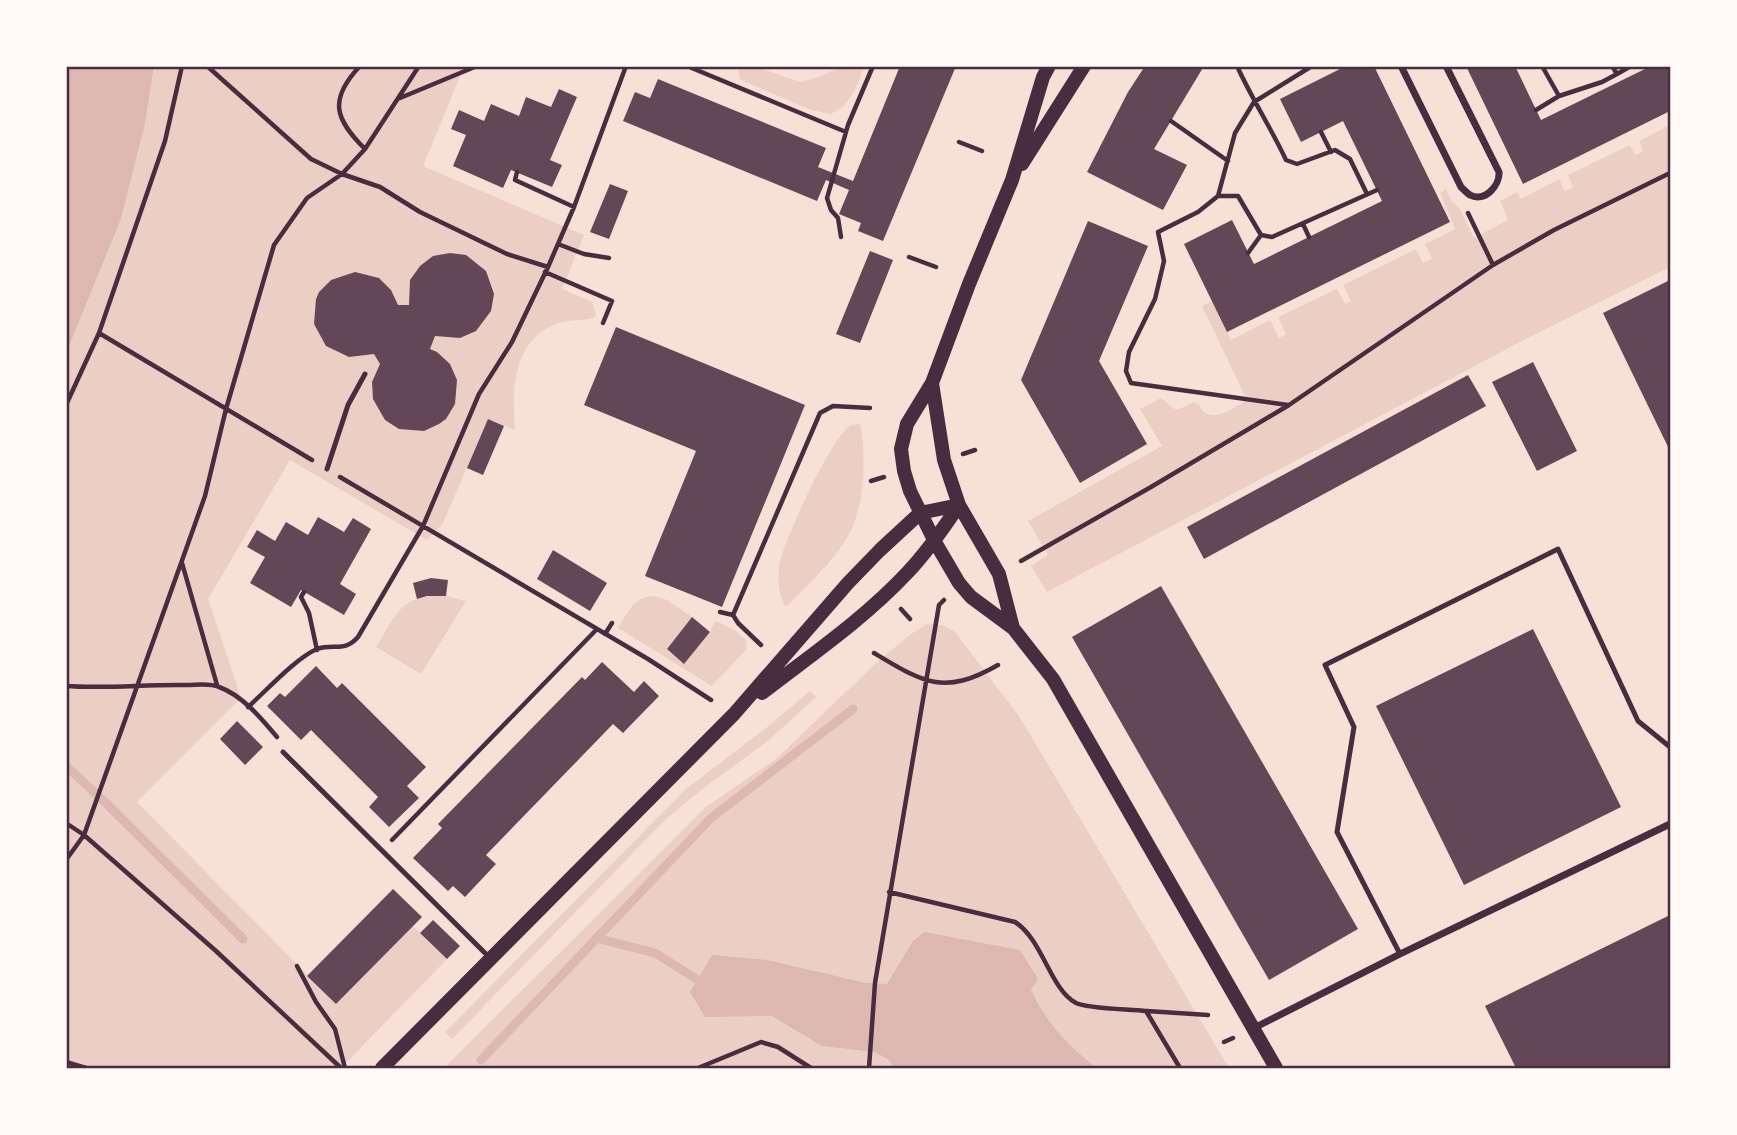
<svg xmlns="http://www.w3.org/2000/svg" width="1737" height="1135" viewBox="0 0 1737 1135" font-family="Lato,sans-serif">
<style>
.green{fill:#ebcfc5}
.water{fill:#dcb8b0}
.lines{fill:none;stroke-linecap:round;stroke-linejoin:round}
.stream{stroke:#dcb8b0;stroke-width:9}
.building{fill:#644757}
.path{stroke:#4a2c40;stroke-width:4.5}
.service{stroke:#4a2c40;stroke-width:5}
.minor{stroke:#4a2c40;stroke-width:7}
.secondary{stroke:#4a2c40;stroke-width:14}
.neatline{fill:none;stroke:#4a2c40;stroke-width:2.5}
</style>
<rect width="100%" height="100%" fill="#f7e1d7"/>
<path class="green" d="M 154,67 L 464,67 L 423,166 L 584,235 L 562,289 L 592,302 L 596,314 L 594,318 C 581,321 568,319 556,324 C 512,341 512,391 515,430 L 488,419 L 443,523 L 427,540 L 290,460 L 208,599 L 241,698 L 137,802 L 336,1004 L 413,926 L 447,959 L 341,1068 L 67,1068 L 67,351 L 121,219 L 145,124 Z
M 740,67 L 757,67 L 800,82 L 819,77 L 840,67 L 864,67 L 855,90 L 844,106 L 831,114 L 811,110 L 741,80 L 738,72 Z
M 1670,125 L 1670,267 L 1522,341 L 1047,592 L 1031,566 L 1048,555 L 1028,521 L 1162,446 L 1140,409 L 1161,398 C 1177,411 1173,413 1193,402 L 1199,405 C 1210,428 1236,406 1251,397 L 1245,396 L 1202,306 L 1212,301 L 1231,340 L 1270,320 L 1279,338 L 1286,334 L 1278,317 L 1337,289 L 1345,304 L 1351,301 L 1343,285 L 1416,249 L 1423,263 L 1432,259 L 1425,244 L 1455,229 L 1440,193 L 1446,189 L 1451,200 L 1460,209 L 1474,238 L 1508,220 L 1500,201 L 1517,192 L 1521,199 L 1559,179 L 1565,191 L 1573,187 L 1568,175 L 1630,145 L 1635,155 L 1643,151 L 1639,141 Z
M 860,424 C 866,454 865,492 855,521 C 843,554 810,582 787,606 L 785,606 C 777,592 777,573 781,558 C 788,533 831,437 851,425 Z
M 443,595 L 466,601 L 421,674 L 376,647 C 398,613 398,597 443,595 Z
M 655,596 L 667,600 L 692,617 L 667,649 L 684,663 L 710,632 L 715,621 L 735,630 L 747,641 L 746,650 L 712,686 L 618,628 C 628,612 634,596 655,596 Z
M 927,624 L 942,625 L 955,632 L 1019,716 L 1229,1068 L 444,1068 L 707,806 L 776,759 L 876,663 L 911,634 Z
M 810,691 L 816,697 L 768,741 L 701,790 L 665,820 L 452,1039 L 445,1032 L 686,789 L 766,728 Z"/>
<path class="water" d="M 67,66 L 154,67 L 145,124 L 121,219 L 67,351 Z
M 924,932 L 1020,950 L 1038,979 L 1031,990 C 1046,1023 1068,1045 1096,1068 L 894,1068 L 889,1060 L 875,1052 L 822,1046 L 772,1016 L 705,1017 L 690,992 L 712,955 L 767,960 L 866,983 L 887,984 L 913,941 Z"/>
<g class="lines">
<path class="stream" d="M 66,766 L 107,804 L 243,939
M 596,938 L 655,953 L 706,985
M 481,1060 L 711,818 L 853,709"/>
</g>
<path class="building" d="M 900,66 L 956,66 L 883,241 L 858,231 L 861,223 L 839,214 L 849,190 L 826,180 L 817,201 L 623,121 L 635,92 L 650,98 L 658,79 L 826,148 L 818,167 L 853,181 Z
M 1145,66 L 1204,66 L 1154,149 L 1187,165 L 1163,210 L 1087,172 L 1128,92 Z
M 1346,66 L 1374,66 L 1450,222 L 1227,332 L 1184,244 L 1232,220 L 1254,264 L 1382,201 L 1343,121 L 1301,142 L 1280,99 Z
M 1466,66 L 1515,66 L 1541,120 L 1651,66 L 1670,66 L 1670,111 L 1523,184 Z
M 559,89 L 577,97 L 550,160 L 562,165 L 552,187 L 511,170 L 503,188 L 453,166 L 466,135 L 451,129 L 459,110 L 484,121 L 491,104 L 519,116 L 526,97 L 551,107 Z
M 610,184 L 628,191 L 609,239 L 590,232 Z
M 1088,221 L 1148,246 L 1099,361 L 1147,444 L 1080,483 L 1021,380 Z
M 870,251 L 893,260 L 860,343 L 836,334 Z
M 450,253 L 466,255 L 486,271 L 494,294 L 491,311 L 476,331 L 460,338 L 435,336 L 430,349 L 437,352 L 450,364 L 457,380 L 455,404 L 446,419 L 439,424 L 424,431 L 399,429 L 385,420 L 373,399 L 372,382 L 380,364 L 374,354 L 349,357 L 326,346 L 314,324 L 316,299 L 319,292 L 331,280 L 355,272 L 379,278 L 391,290 L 398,305 L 409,305 L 410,280 L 420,266 L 433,256 Z
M 1670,280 L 1670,451 L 1603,313 Z
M 616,327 L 805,405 L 722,607 L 645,576 L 696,451 L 584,405 Z
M 1533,362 L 1577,451 L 1537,471 L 1492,382 Z
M 1468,375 L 1486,406 L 1204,559 L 1187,527 Z
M 488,419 L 504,426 L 483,475 L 467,468 Z
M 318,517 L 344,532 L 353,518 L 371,529 L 340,584 L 356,594 L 344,615 L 301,590 L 291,607 L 250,583 L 265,557 L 247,547 L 257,530 L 275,541 L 286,522 L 308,535 Z
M 553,550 L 607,583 L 590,611 L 537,579 Z
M 431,578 L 448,580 L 446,596 L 427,596 L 417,599 L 413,583 Z
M 1161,586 L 1358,929 L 1269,980 L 1072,637 Z
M 692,617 L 710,632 L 684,664 L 667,649 Z
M 1533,629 L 1621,807 L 1464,885 L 1376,706 Z
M 602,662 L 634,692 L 644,681 L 659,696 L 623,733 L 613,724 L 486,855 L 496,864 L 465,897 L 453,886 L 448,891 L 413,858 L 442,828 L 438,824 L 582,677 L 585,680 Z
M 316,666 L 337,688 L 342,683 L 426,767 L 407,786 L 419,798 L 389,827 L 369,807 L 378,797 L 311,730 L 301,740 L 267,706 L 280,693 L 285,697 Z
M 237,721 L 263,747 L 245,765 L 220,739 Z
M 393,889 L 422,917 L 336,1004 L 307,976 Z
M 1670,915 L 1670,1068 L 1516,1068 L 1485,1006 Z
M 433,920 L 460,946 L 447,959 L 420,933 Z"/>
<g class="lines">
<path class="path" d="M 207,66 L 311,159 L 342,174 L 380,187 L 420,212 L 507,254 L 548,267
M 360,66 C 328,100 335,119 365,149
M 687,66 L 846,132
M 1237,66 C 1252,99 1271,128 1286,160 L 1297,164 L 1335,150 L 1350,159 L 1367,194
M 1542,66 L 1559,96 L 1602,82 L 1617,74
M 1612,66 L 1617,74 L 1631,66
M 400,98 L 477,66
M 1536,110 L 1559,96
M 1171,121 L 1228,161
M 1321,132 L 1331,152
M 959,142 L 982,151
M 517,172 L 515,180 L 574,207
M 1218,196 L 1238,196 L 1261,235 L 1272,237 L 1377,190
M 1468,213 L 1493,265
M 1303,224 L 1309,237
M 841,237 L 838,218 L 831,210 L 827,198 L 848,125 L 873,66
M 558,244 L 584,254 L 609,258
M 1248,253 L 1261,235
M 909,257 L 936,267
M 545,272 L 612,301 L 603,323
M 99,333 L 312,460
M 66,405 L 99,333 L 165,141 L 182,66
M 1288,405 L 1131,383 L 1126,371 L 1129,352 L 1155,299 L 1164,261 L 1158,232 L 1198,212 L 1218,196 L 1235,133 L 1254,102 L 1312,66
M 963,454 L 975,450
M 340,477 L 648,659 L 711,700
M 871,481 L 884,477
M 1021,561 L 1151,487 L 1289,405 L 1493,265 L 1554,230 L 1670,173
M 182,563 L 217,685
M 304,592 L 301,597 L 309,613 L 317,650
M 901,609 L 910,619
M 720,612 L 733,615
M 605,634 L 612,623
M 761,645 L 738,623 L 733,615 L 820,413 L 833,406 L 870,408
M 874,653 C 924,683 944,696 998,665
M 66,686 C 106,689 147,684 187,685 C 197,685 210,683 219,687 C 242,695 262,719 277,737
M 248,707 C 266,691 296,658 317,649 C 334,643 344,653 358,637 L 423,526 L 479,394 L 512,342 L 548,267 L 574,207 L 626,66
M 66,823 L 84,835 L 216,951 L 341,1068
M 392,840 L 597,629
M 66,860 L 84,835 L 205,496 L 226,409 L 274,245 L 307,198 L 342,174 L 365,149 L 419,66
M 889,892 L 1015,922 C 1043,940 1050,989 1076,1003 C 1088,1009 1130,1009 1146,1011 L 1180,1068
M 297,966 L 316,1002 L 335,1029 L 345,1068
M 1147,1011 L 1208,1015
M 1224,1042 L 1233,1038
M 66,1062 L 86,1068
M 698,1068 L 761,1042 L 778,1047 L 811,1068
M 869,1068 L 875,983 L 939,605 L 944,600"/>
<path class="service" d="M 327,469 L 348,405 L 365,374
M 283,752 L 489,957
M 1400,954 L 1337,832 L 1354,727 L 1325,665 L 1558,549 L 1638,721 L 1670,747"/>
<path class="minor" d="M 1401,66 L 1461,187 C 1462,188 1468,194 1470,195 C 1485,203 1500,185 1499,172 L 1446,66
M 1254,1028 L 1400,954 L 1670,824"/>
<path class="secondary" d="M 1049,66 L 1043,77 L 1012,180 L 969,284 L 932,383 L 907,424 L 901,449 L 904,471 L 910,491 L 935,542 L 959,583 L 971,597 L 1013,628 L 1053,679 L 1276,1068
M 1022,164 L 1084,66
M 932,383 L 944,460 L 959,505 L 999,574 L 1013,628
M 762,693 C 811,655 864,619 907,573 C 927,552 943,529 959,505
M 382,1068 L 734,714 L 848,583 L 880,550 L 920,513 L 959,505"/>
</g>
<rect width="1737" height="1135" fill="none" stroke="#fffaf5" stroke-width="136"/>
<rect x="68" y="68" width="1601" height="999" class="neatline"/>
</svg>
